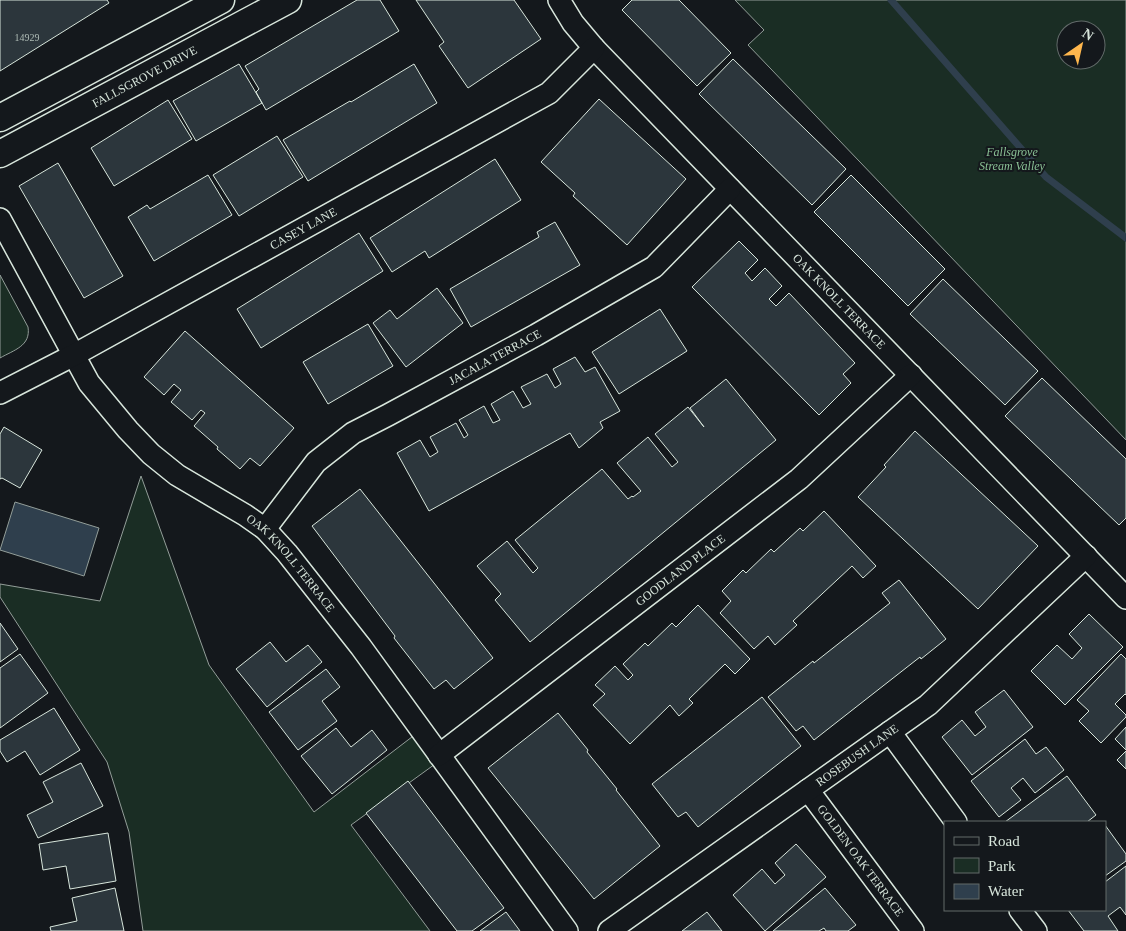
<svg xmlns="http://www.w3.org/2000/svg" width="1126" height="931" viewBox="0 0 1126 931" font-family="'Times New Roman',serif">
<style>
.green{fill:#1a2d24;stroke:#939e99;fill-rule:evenodd}
.water{fill:#2f3f4d;stroke:#939e99}
.lines{fill:none;stroke-linecap:round;stroke-linejoin:round}
.stream{stroke:#2f3f4d;stroke-width:7}
.building{fill:#2c363c;stroke:#d8e6dc}
.minor-casing{stroke:#d8e6dc;stroke-width:24}
.tertiary-casing{stroke:#d8e6dc;stroke-width:29}
.minor{stroke:#14181c;stroke-width:21}
.tertiary{stroke:#14181c;stroke-width:26}
.labels{text-anchor:middle;dominant-baseline:central;stroke-width:4;stroke-linejoin:round;paint-order:stroke}
.number-label{font-size:10px;fill:#adbab4}
.street-label{font-size:12px;fill:#d8e6dc;stroke:#14181c}
.park-label{font-size:12px;font-style:italic;fill:#8ac095;stroke:#14181c}
</style>
<rect width="100%" height="100%" fill="#14181c"/>
<path class="green" d="M 735,0 L 1126,0 L 1126,440 L 748,45 L 764,30 ZM 1066,30 L 1096,30 L 1096,60 L 1066,60 Z
M 0,275 L 28,327 C 31,346 14,350 0,358 Z
M 141,476 L 209,665 L 314,812 L 421,730 L 442,759 L 351,825 L 430,931 L 143,931 L 129,832 L 107,762 L 0,597 L 0,584 L 100,601 Z"/>
<path class="water" d="M 15,502 L 99,528 L 84,576 L 0,550 Z"/>
<g class="lines">
<path class="stream" d="M 891,0 L 1046,177 L 1126,238"/>
</g>
<path class="building" d="M 0,0 L 107,0 L 109,3 L 0,71 Z
M 357,0 L 380,0 L 399,31 L 266,110 L 256,92 L 259,89 L 245,66 Z
M 416,0 L 514,0 L 541,39 L 468,88 L 439,46 L 444,42 Z
M 632,0 L 679,0 L 731,53 L 697,86 L 622,10 Z
M 733,59 L 846,169 L 812,205 L 699,94 Z
M 239,64 L 262,103 L 196,141 L 173,101 Z
M 414,64 L 437,103 L 308,181 L 283,140 L 350,101 L 351,102 Z
M 599,99 L 686,179 L 627,245 L 573,196 L 575,193 L 541,162 Z
M 168,100 L 192,139 L 114,186 L 91,148 Z
M 277,136 L 303,177 L 239,216 L 213,175 Z
M 495,159 L 521,200 L 429,258 L 425,251 L 392,272 L 370,238 Z
M 58,163 L 123,276 L 84,298 L 19,186 Z
M 208,175 L 232,215 L 154,261 L 128,217 L 147,205 L 150,209 Z
M 851,175 L 945,269 L 908,306 L 814,212 Z
M 555,222 L 580,265 L 471,327 L 450,289 L 539,237 L 537,232 Z
M 359,233 L 383,271 L 261,348 L 237,309 Z
M 739,241 L 758,260 L 745,273 L 752,281 L 765,268 L 782,286 L 769,299 L 776,306 L 789,293 L 855,363 L 843,374 L 851,383 L 819,415 L 692,287 Z
M 943,279 L 1038,371 L 1005,405 L 910,314 Z
M 437,288 L 463,323 L 406,367 L 373,323 L 390,310 L 397,319 Z
M 660,309 L 687,351 L 619,394 L 592,352 Z
M 368,324 L 393,366 L 328,404 L 303,362 Z
M 185,331 L 294,428 L 260,466 L 250,458 L 240,469 L 217,449 L 218,447 L 194,426 L 205,413 L 201,410 L 192,420 L 171,402 L 181,390 L 174,384 L 164,395 L 144,377 Z
M 575,357 L 585,372 L 595,367 L 620,411 L 600,422 L 603,428 L 579,448 L 570,433 L 429,511 L 397,453 L 420,440 L 430,457 L 438,452 L 430,437 L 456,423 L 464,438 L 468,435 L 459,420 L 484,406 L 493,423 L 500,420 L 491,404 L 513,391 L 523,408 L 531,404 L 521,387 L 547,374 L 555,388 L 561,384 L 553,369 Z
M 1042,378 L 1126,459 L 1126,518 L 1119,525 L 1005,416 Z
M 726,379 L 776,440 L 530,642 L 495,600 L 501,594 L 477,566 L 507,541 L 533,573 L 538,568 L 515,540 L 602,469 L 628,499 L 632,496 L 633,497 L 641,491 L 617,463 L 648,437 L 672,467 L 678,462 L 655,434 L 688,407 L 704,427 L 690,408 Z
M 4,427 L 42,450 L 20,488 L 2,478 L 0,479 L 0,434 Z
M 915,431 L 1038,546 L 978,609 L 858,497 L 886,467 L 884,465 Z
M 360,489 L 493,658 L 454,689 L 446,680 L 434,689 L 394,638 L 395,636 L 312,526 Z
M 824,511 L 876,566 L 863,578 L 852,566 L 793,621 L 797,625 L 775,645 L 768,636 L 754,649 L 720,613 L 731,601 L 722,591 L 743,570 L 746,573 L 771,549 L 774,552 L 800,528 L 803,531 Z
M 899,580 L 946,639 L 921,659 L 920,657 L 814,740 L 803,726 L 796,731 L 768,697 L 813,661 L 814,663 L 890,603 L 882,593 Z
M 698,605 L 750,659 L 735,674 L 725,664 L 689,699 L 693,703 L 679,716 L 670,705 L 630,744 L 593,705 L 605,694 L 595,685 L 615,666 L 628,680 L 633,675 L 623,664 L 645,643 L 648,646 L 672,623 L 676,627 Z
M 1089,614 L 1123,647 L 1065,705 L 1031,671 L 1057,645 L 1072,659 L 1082,648 L 1069,634 Z
M 0,623 L 18,649 L 0,662 Z
M 270,642 L 286,662 L 308,645 L 322,662 L 267,707 L 236,669 Z
M 20,654 L 48,693 L 0,728 L 0,668 Z
M 1121,654 L 1126,659 L 1126,695 L 1125,694 L 1115,704 L 1126,715 L 1126,717 L 1101,743 L 1079,721 L 1089,711 L 1077,700 Z
M 326,669 L 340,687 L 322,701 L 337,721 L 298,750 L 269,712 Z
M 1004,690 L 1033,727 L 972,775 L 942,737 L 962,720 L 975,736 L 986,727 L 975,712 Z
M 762,697 L 801,746 L 698,827 L 686,812 L 678,817 L 652,784 Z
M 54,708 L 80,750 L 40,775 L 25,751 L 7,762 L 0,751 L 0,740 Z
M 558,713 L 588,750 L 587,752 L 617,789 L 616,790 L 660,846 L 594,899 L 488,768 Z
M 1126,727 L 1126,750 L 1115,739 Z
M 336,728 L 351,747 L 372,730 L 387,750 L 332,794 L 301,756 Z
M 1025,739 L 1036,754 L 1046,747 L 1064,770 L 1035,793 L 1023,778 L 1011,788 L 1021,800 L 999,817 L 971,781 Z
M 1126,751 L 1126,769 L 1117,760 Z
M 81,763 L 103,806 L 38,838 L 27,815 L 53,802 L 43,782 Z
M 1067,776 L 1096,815 L 1087,822 L 1005,822 Z
M 408,781 L 504,908 L 472,931 L 457,931 L 366,813 Z
M 1105,825 L 1126,854 L 1126,861 L 1105,876 Z
M 108,833 L 116,881 L 70,889 L 66,866 L 43,870 L 39,844 Z
M 796,844 L 826,877 L 765,931 L 733,895 L 762,869 L 775,884 L 785,875 L 775,863 Z
M 1126,866 L 1126,915 L 1120,907 L 1108,916 L 1118,931 L 1084,931 L 1068,910 L 1105,910 L 1105,882 Z
M 115,888 L 124,931 L 51,931 L 50,927 L 77,921 L 72,898 Z
M 825,888 L 856,925 L 848,931 L 826,931 L 824,928 L 819,931 L 773,931 Z
M 506,912 L 520,931 L 480,931 Z
M 707,912 L 722,931 L 682,931 Z"/>
<g class="lines">
<g class="minor-casing">
<g id="minor">
<path id="s1" d="M 559,0 L 573,23 L 594,48 L 1126,598"/>
<path id="s2" d="M 0,219 L 89,383 L 128,430 L 151,454 L 177,475 L 245,515 L 265,529 L 287,553 L 361,647 L 567,931"/>
<path id="s3" d="M 0,393 L 74,355 L 549,93 L 594,48"/>
<path id="s4" d="M 265,529 L 316,462 L 353,433 L 388,415 L 536,335 L 654,267 L 730,189"/>
<path d="M 890,732 L 956,822"/>
<path id="s5" d="M 439,755 L 799,479 L 911,375"/>
<path id="s6" d="M 808,790 L 913,931"/>
<path d="M 1020,910 L 1036,931"/>
<path id="s7" d="M 609,931 L 928,705 L 1086,556"/>
</g>
</g>
<g class="tertiary-casing">
<g id="tertiary">
<path d="M 0,118 L 221,0"/>
<path id="s8" d="M 0,154 L 288,0"/>
</g>
</g>
<use href="#minor" class="minor"/>
<use href="#tertiary" class="tertiary"/>
</g>
<g class="labels">
<g class="number-label">
<text x="27" y="37">14929</text>
</g>
<g class="street-label">
<text stroke="none"><textPath href="#s8" startOffset="164">FALLSGROVE DRIVE</textPath></text>
<text stroke="none"><textPath href="#s3" startOffset="345">CASEY LANE</textPath></text>
<text stroke="none"><textPath href="#s1" startOffset="412">OAK KNOLL TERRACE</textPath></text>
<text stroke="none"><textPath href="#s4" startOffset="292">JACALA TERRACE</textPath></text>
<text stroke="none"><textPath href="#s2" startOffset="460">OAK KNOLL TERRACE</textPath></text>
<text stroke="none"><textPath href="#s5" startOffset="304">GOODLAND PLACE</textPath></text>
<text stroke="none"><textPath href="#s7" startOffset="304">ROSEBUSH LANE</textPath></text>
<text stroke="none"><textPath href="#s6" startOffset="88">GOLDEN OAK TERRACE</textPath></text>
</g>
<g class="park-label">
<text x="1012" y="152">Fallsgrove<tspan x="1012" dy="14">Stream Valley</tspan></text>
</g>
</g>
<rect x="944" y="821" width="162" height="90" fill="#14181c" stroke="#626a69"/>
<rect x="954" y="837" width="25" height="8" fill="#14181c" stroke="#626a69"/>
<text x="988" y="846" font-size="15" fill="#d8e6dc">Road</text>
<rect x="954" y="858" width="25" height="15" fill="#1a2d24" stroke="#626a69"/>
<text x="988" y="871" font-size="15" fill="#d8e6dc">Park</text>
<rect x="954" y="884" width="25" height="15" fill="#2f3f4d" stroke="#626a69"/>
<text x="988" y="896" font-size="15" fill="#d8e6dc">Water</text>
<g transform="translate(1081 45) rotate(34)"><circle r="24" fill="#14181c" stroke="#626a69"/>
<path d="M0-4L9 19L0 12L-9 19Z" fill="#ffb74d"/>
<text y="-8" font-size="14" font-weight="bold" text-anchor="middle" fill="#d8e6dc">N</text>
</g>
</svg>
